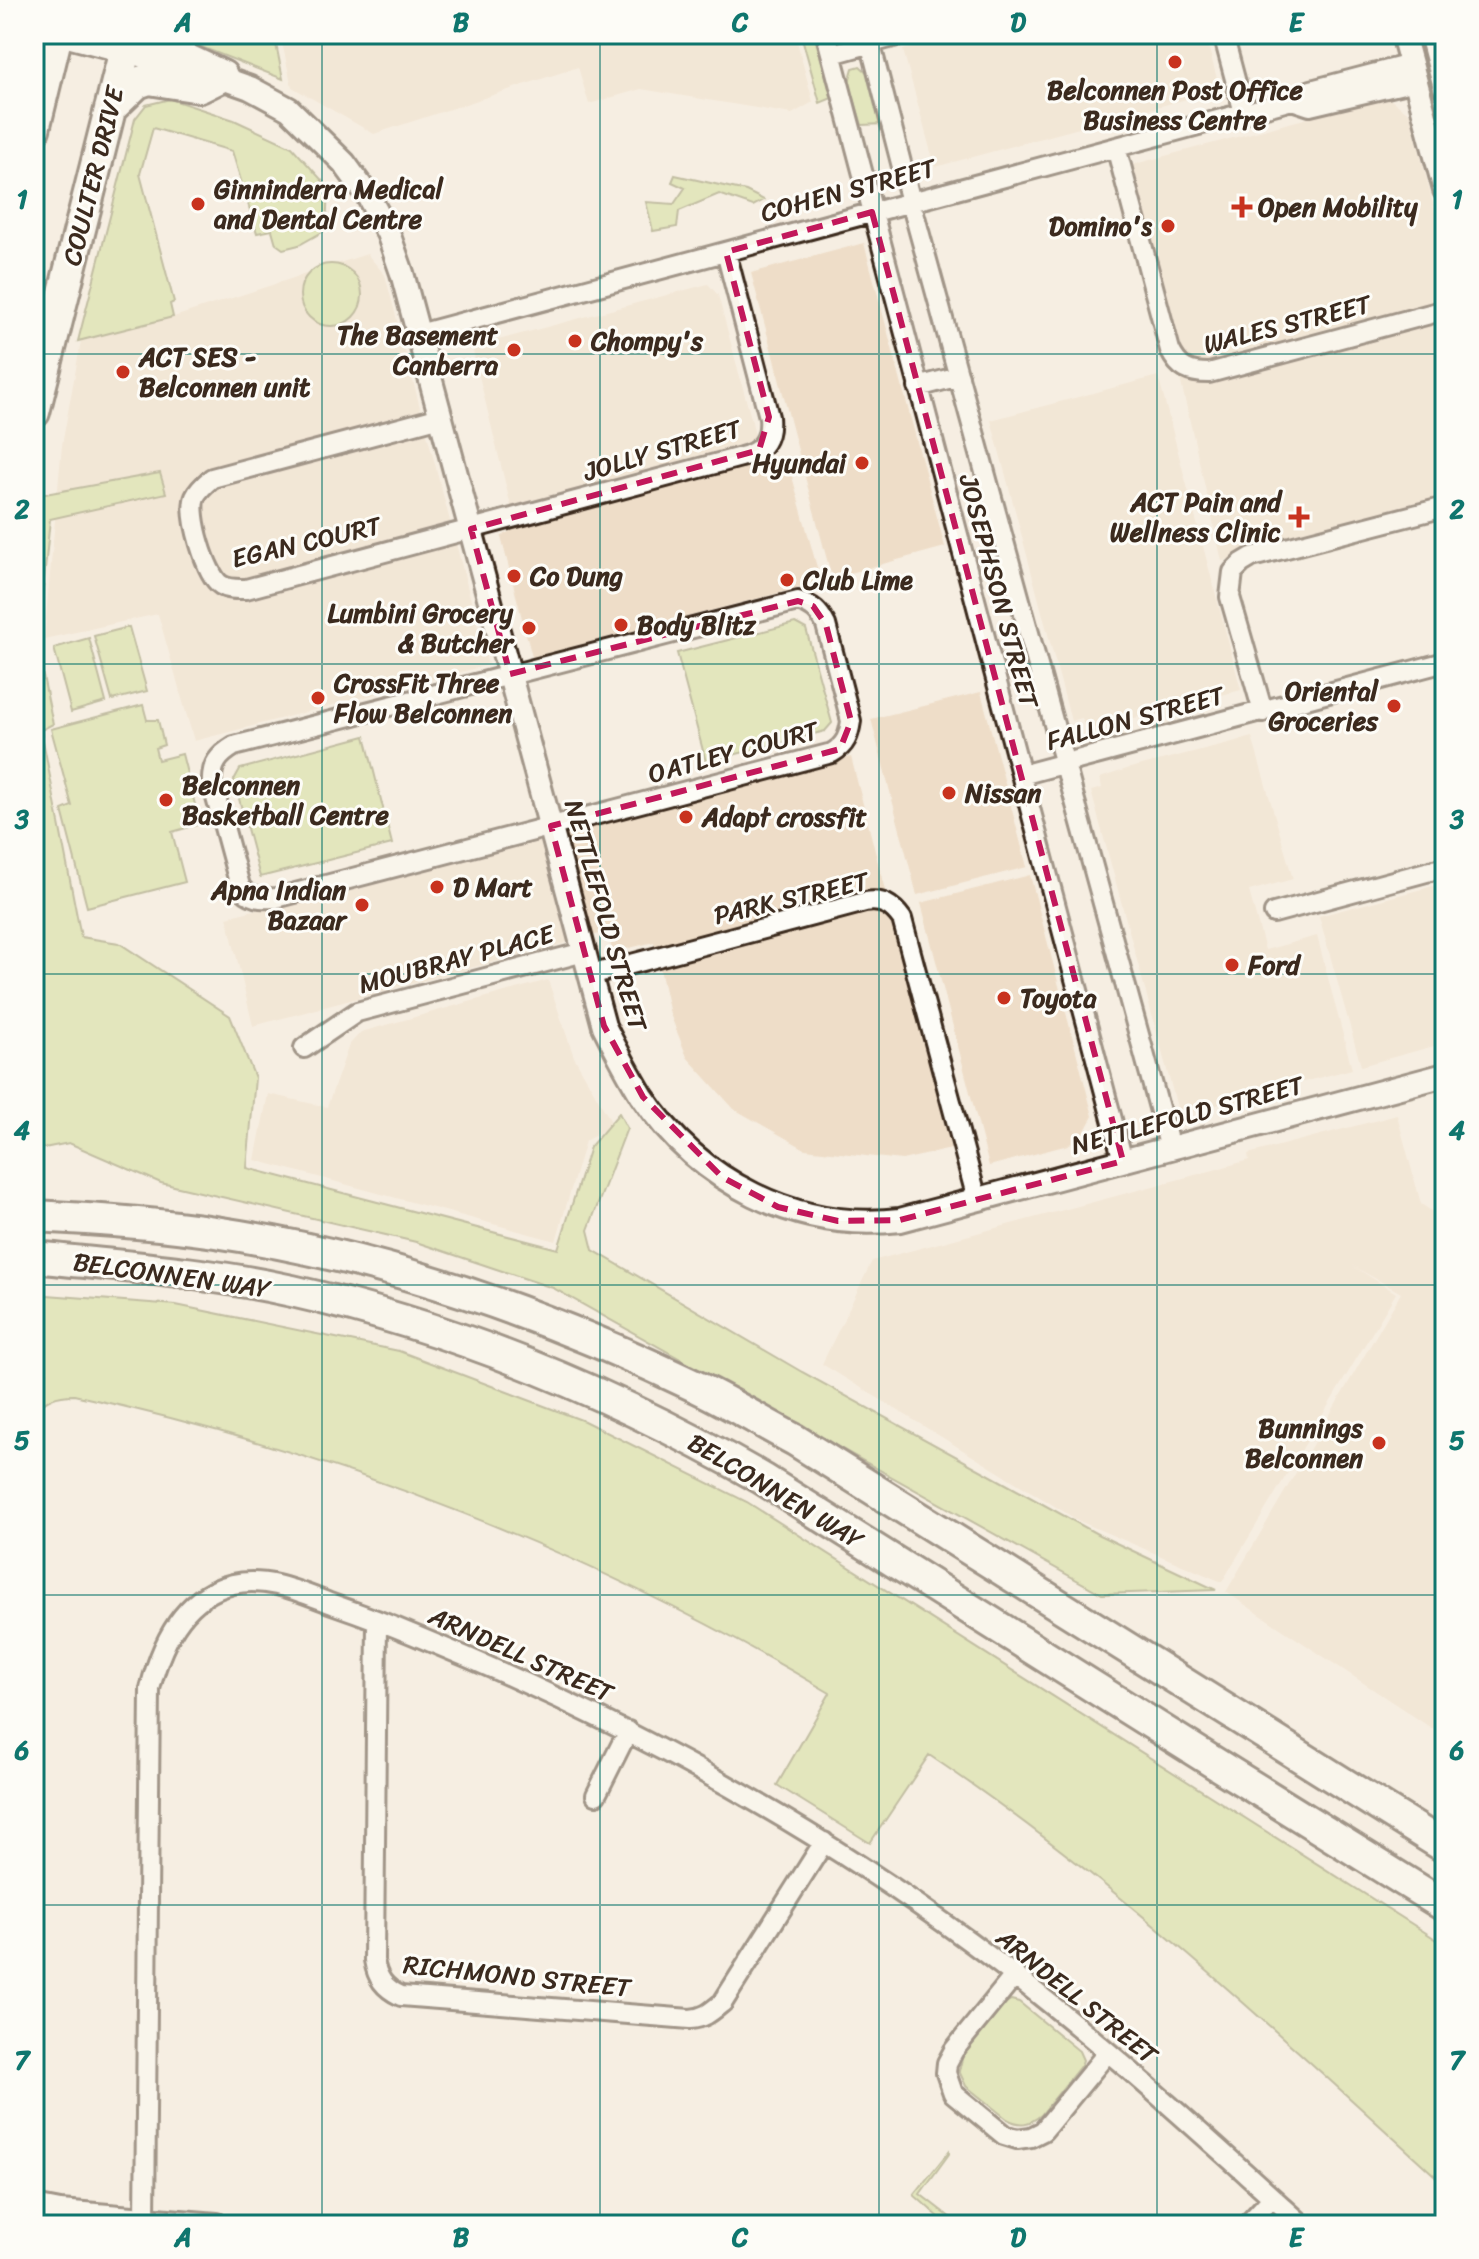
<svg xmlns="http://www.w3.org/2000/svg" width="1479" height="2259" viewBox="0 0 1479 2259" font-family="Sriracha,sans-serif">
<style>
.built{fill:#eeddc8}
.green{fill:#ccdc90;stroke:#848357;stroke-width:2}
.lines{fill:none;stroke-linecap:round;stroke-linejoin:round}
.minor-casing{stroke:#3b2a1e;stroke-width:24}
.tertiary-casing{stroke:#3b2a1e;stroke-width:28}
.primary-casing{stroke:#3b2a1e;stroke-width:36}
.minor{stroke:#fdfcf7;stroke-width:18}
.tertiary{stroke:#fdfcf7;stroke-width:22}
.primary{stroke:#fdfcf7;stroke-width:30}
.marked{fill:none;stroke:#c2185b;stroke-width:6;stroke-dasharray:16 10;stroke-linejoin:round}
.grid{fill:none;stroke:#0f766e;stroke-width:2;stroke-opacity:0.55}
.poi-dot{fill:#c8321e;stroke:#fdfcf7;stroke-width:3}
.labels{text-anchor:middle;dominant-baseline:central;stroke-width:6;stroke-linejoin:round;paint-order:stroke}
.poi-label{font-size:26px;font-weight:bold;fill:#3b2a1e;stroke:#fdfcf7;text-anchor:start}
.street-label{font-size:26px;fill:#3b2a1e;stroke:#fdfcf7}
.neatline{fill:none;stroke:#0f766e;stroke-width:3}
.grid-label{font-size:26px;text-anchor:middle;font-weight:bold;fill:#0f766e}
</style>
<rect width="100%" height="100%" fill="#f6eee2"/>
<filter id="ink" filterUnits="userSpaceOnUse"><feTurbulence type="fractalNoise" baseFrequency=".0125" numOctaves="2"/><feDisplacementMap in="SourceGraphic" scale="16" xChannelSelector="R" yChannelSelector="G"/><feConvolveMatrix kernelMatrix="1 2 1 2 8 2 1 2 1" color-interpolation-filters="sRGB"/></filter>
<g filter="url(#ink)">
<path class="built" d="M 280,34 L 795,34 L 813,102 L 792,114 L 641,89 L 589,104 L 578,67 L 374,134 L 292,87 Z
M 963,34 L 1205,34 L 1220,90 L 935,167 L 903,50 Z
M 1387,97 L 1410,114 L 1445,251 L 1445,500 L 1222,561 L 1131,165 Z
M 864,243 L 945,547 L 835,577 L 830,571 L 751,273 Z
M 367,254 L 385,275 L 488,665 L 194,741 L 158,614 L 44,639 L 62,445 L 81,341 L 177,316 Z
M 708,284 L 718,295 L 752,422 L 761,465 L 787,458 L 821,582 L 532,657 L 501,537 L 516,527 L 472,347 Z
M 1158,376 L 1241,690 L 1085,731 L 1082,718 L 1071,721 L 991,420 Z
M 981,692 L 1027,867 L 917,895 L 871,719 Z
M 1252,737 L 1293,879 L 1249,891 L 1265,950 L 1317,936 L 1352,1069 L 1183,1114 L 1177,1107 L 1091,791 L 1102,788 L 1100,778 L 1130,768 Z
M 851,757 L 951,1149 L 902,1160 L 805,1149 L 734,1109 L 687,1057 L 670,1014 L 654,942 L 613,952 L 607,932 L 253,1026 L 227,917 Z
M 1030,875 L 1093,1116 L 1082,1136 L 1068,1145 L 989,1166 L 921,903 Z
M 1445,883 L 1445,1043 L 1361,1066 L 1319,916 Z
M 548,980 L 574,1057 L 613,1125 L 585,1141 L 556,1241 L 255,1160 L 268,1094 L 327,1107 L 349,1045 L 361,1032 Z
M 1397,1115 L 1421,1204 L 1445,1220 L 1445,1737 L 1226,1592 L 1401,1293 L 1353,1266 L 1396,1293 L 1222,1582 L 1079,1521 L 822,1364 L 872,1261 L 1210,1171 L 1249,1160 L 1248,1154 Z"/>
<path class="green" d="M 178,34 L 274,34 L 283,79 L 181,39 Z
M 801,34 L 814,34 L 832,98 L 820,103 Z
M 860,66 L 871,76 L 884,124 L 862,125 L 849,82 L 853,68 Z
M 170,99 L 234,120 L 292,147 L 328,187 L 326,230 L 299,245 L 283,249 L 276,244 L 272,230 L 257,233 L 232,151 L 153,128 L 140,174 L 174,302 L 170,304 L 173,317 L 78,341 L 135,119 L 146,105 Z
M 675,175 L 746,191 L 764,200 L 753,206 L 719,194 L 679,211 L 677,227 L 653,231 L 646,202 L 674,204 L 685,188 L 672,182 Z
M300 295a31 31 0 1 1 62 0a31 31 0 1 1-62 0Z
M 160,473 L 166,493 L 50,519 L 39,630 L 34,633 L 34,496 Z
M 795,623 L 806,629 L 832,723 L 825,731 L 706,762 L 677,653 Z
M 129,627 L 147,691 L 112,700 L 94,636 Z
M 35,638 L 53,724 L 41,730 L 81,937 L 119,943 L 230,1016 L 255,1078 L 247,1168 L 558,1249 L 590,1147 L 619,1113 L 627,1128 L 588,1230 L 593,1250 L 802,1372 L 1099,1535 L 1216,1590 L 1102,1594 L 553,1288 L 416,1242 L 161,1183 L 69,1143 L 34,1150 Z
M 89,638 L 106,702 L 71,712 L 54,648 Z
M 143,705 L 147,720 L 158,720 L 164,745 L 155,748 L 158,760 L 182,754 L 200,824 L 172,832 L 185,882 L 87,907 L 62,810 L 72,806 L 51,729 Z
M 365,736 L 392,844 L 260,877 L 234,780 L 240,769 Z
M 34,1294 L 176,1305 L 399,1351 L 584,1421 L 747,1502 L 1445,1945 L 1445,2185 C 1279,2034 1116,1880 929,1755 L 870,1843 L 777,1785 L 830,1693 C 596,1554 340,1453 74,1395 C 57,1395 45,1399 34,1413 L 34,1390 L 46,1373 L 34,1374 Z
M 1011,2000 L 1019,2002 L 1079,2051 L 1083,2060 L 1081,2065 L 1041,2115 C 1029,2125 1020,2126 1007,2119 L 966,2086 L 959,2071 L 963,2055 L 1004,2004 Z
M 949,2151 L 949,2154 L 920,2194 L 960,2225 L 948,2225 L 914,2195 Z"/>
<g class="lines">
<g class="minor-casing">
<path id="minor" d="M 826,34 L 1123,1161
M 868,34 L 911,202 L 1170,1148
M 1223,34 L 1244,113
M 832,54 L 904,34
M 1292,100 L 1310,106 L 1416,81
M 1116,147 L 1170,350 C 1179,369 1189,373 1209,373 L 1445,310
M 419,334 L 1292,100 L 1311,90 L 1411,64
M 918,387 L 959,376
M 441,417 L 212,478 C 206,483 198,490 195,497 C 188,514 206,575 221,585 C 229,590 237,589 246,589 L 741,457 C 762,452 771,439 769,417 L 726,252
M 798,601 C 813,606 819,611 826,625 L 851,721 C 849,735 846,745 832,753 L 276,898 C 261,899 249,899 240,886 L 212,783 C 211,764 219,755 234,746 Z
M 1263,712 L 1230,597 L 1233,572 L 1242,563 L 1252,557 L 1445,507
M 1021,775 L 1445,662
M 1274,913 L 1445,867
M 590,975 L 865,902 C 882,899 892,905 902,919 L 977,1199
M 304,1048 L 357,1012 L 584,952
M 377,1620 L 374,1960 C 377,1978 384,1988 401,1996 L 690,2019 C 705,2018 711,2012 723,2002 L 824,1842
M 596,1795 L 628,1731
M 1014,1976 L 954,2050 L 947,2063 L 946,2073 L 953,2093 L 1004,2135 L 1017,2139 L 1031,2137 L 1043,2131 L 1108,2052
M 145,2219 L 150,1689 C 161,1644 183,1596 233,1584 C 268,1576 302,1593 335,1605 C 361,1614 388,1624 414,1635 C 610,1715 798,1815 969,1941 C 1087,2028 1194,2127 1303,2225
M 1247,2225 L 1272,2198"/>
</g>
<g class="tertiary-casing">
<path id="tertiary" d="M 60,34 L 175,64
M 1403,34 L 1445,190
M 1431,34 L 1445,87
M 208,73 L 250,88 L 289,109 L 344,163 L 368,196 L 388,233 L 402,273 L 604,1026 C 616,1050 628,1073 642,1096 C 699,1182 797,1232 900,1220 L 1445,1075
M 34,2207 L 60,2212 L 217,2225"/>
</g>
<g class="primary-casing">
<path id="primary" d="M 155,34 L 158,46 L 222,76
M 110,109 L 137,83 L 149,79 L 200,87 L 222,76
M 34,129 L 57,34
M 34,412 L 129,34
M 34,1216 C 95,1219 155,1223 215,1232 C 383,1257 546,1314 699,1388 C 732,1404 763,1423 795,1440 L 1445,1847
M 34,1257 C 120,1266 207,1272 292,1291 C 456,1328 617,1395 763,1479 L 1213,1762 L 1445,1906"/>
</g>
<use href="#minor" class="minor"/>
<use href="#tertiary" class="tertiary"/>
<use href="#primary" class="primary"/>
</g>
</g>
<path d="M0 0H1479V2259H0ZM 872,212 L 1123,1161 L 900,1220 L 838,1221 L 778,1207 L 722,1177 L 643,1097 L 604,1026 L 551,826 L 840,749 L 851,721 L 826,625 L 813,606 L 798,601 L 510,674 L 471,529 L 759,450 L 769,417 L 726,252 Z" fill="#f6eee2" fill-opacity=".55" fill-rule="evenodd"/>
<path class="marked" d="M 872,212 L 1123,1161 L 900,1220 L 838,1221 L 778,1207 L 722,1177 L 643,1097 L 604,1026 L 551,826 L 840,749 L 851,721 L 826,625 L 813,606 L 798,601 L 510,674 L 471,529 L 759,450 L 769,417 L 726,252 Z"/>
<path class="grid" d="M 322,34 L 322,2225M 600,34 L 600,2225M 879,34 L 879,2225M 1157,34 L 1157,2225M 34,354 L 1445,354M 34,664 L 1445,664M 34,974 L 1445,974M 34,1285 L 1445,1285M 34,1595 L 1445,1595M 34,1905 L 1445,1905"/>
<g class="poi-dot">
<circle cx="1175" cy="62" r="8"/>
<circle cx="198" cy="204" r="8"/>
<path d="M1238 195h8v8h8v8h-8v8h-8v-8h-8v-8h8z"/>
<circle cx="1168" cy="226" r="8"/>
<circle cx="575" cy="341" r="8"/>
<circle cx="514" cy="350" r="8"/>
<circle cx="123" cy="372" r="8"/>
<circle cx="862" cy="463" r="8"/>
<path d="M1295 505h8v8h8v8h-8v8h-8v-8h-8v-8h8z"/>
<circle cx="514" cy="576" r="8"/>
<circle cx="787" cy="580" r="8"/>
<circle cx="621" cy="625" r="8"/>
<circle cx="529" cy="628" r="8"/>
<circle cx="318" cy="698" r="8"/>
<circle cx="1394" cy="706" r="8"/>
<circle cx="949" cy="793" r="8"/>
<circle cx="166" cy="800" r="8"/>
<circle cx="686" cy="817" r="8"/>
<circle cx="437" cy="887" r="8"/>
<circle cx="362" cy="905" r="8"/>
<circle cx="1232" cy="965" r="8"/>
<circle cx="1004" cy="998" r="8"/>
<circle cx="1379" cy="1443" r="8"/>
</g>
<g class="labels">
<g class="poi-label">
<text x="1175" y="90" text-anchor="middle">Belconnen Post Office<tspan x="1175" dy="30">Business Centre</tspan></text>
<text x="214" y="189">Ginninderra Medical<tspan x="214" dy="30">and Dental Centre</tspan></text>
<text x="1258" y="207">Open Mobility</text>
<text x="1152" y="226" text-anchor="end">Domino's</text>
<text x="498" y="335" text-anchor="end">The Basement<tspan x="498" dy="30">Canberra</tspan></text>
<text x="591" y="341">Chompy's</text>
<text x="139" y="357">ACT SES -<tspan x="139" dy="30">Belconnen unit</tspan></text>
<text x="846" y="463" text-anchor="end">Hyundai</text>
<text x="1281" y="502" text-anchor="end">ACT Pain and<tspan x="1281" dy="30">Wellness Clinic</tspan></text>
<text x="530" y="576">Co Dung</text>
<text x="803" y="580">Club Lime</text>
<text x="513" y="613" text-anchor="end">Lumbini Grocery<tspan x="513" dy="30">&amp; Butcher</tspan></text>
<text x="637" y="625">Body Blitz</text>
<text x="334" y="683">CrossFit Three<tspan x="334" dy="30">Flow Belconnen</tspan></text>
<text x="1378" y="691" text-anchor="end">Oriental<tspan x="1378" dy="30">Groceries</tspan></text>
<text x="182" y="785">Belconnen<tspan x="182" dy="30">Basketball Centre</tspan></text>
<text x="965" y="793">Nissan</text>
<text x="702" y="817">Adapt crossfit</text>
<text x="453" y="887">D Mart</text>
<text x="346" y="890" text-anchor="end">Apna Indian<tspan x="346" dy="30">Bazaar</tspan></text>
<text x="1248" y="965">Ford</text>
<text x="1020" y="998">Toyota</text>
<text x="1363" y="1428" text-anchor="end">Bunnings<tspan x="1363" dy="30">Belconnen</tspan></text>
</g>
<g class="street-label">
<text transform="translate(93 176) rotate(-76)">COULTER DRIVE</text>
<text transform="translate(848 190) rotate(-15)">COHEN STREET</text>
<text transform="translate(1287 324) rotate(-14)">WALES STREET</text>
<text transform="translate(662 450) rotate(-16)">JOLLY STREET</text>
<text transform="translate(306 542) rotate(-13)">EGAN COURT</text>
<text transform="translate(999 591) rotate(75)">JOSEPHSON STREET</text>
<text transform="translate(1135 718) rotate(-15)">FALLON STREET</text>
<text transform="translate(733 752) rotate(-15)">OATLEY COURT</text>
<text transform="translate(791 898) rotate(-13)">PARK STREET</text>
<text transform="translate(606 915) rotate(74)">NETTLEFOLD STREET</text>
<text transform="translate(456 959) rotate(-15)">MOUBRAY PLACE</text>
<text transform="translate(1187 1115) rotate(-15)">NETTLEFOLD STREET</text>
<text transform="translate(172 1275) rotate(8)">BELCONNEN WAY</text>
<text transform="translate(776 1491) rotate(31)">BELCONNEN WAY</text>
<text transform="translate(521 1654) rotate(24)">ARNDELL STREET</text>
<text transform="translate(517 1976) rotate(6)">RICHMOND STREET</text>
<text transform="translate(1077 1996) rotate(39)">ARNDELL STREET</text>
</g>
</g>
<rect width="1479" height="2259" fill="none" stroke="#fdfcf7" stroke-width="88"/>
<rect x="44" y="44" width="1391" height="2171" class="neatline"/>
<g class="grid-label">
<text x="183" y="31">A</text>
<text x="461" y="31">B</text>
<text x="740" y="31">C</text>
<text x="1018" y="31">D</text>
<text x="1296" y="31">E</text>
<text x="22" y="208">1</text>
<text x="1457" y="208">1</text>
<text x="22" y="518">2</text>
<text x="1457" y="518">2</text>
<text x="22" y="828">3</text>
<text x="1457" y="828">3</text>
<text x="22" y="1139">4</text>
<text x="1457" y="1139">4</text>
<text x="22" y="1449">5</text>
<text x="1457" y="1449">5</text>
<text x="22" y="1759">6</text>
<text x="1457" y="1759">6</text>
<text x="22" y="2069">7</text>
<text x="1457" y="2069">7</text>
<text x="183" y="2246">A</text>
<text x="461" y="2246">B</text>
<text x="740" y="2246">C</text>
<text x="1018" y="2246">D</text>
<text x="1296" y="2246">E</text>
</g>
</svg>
